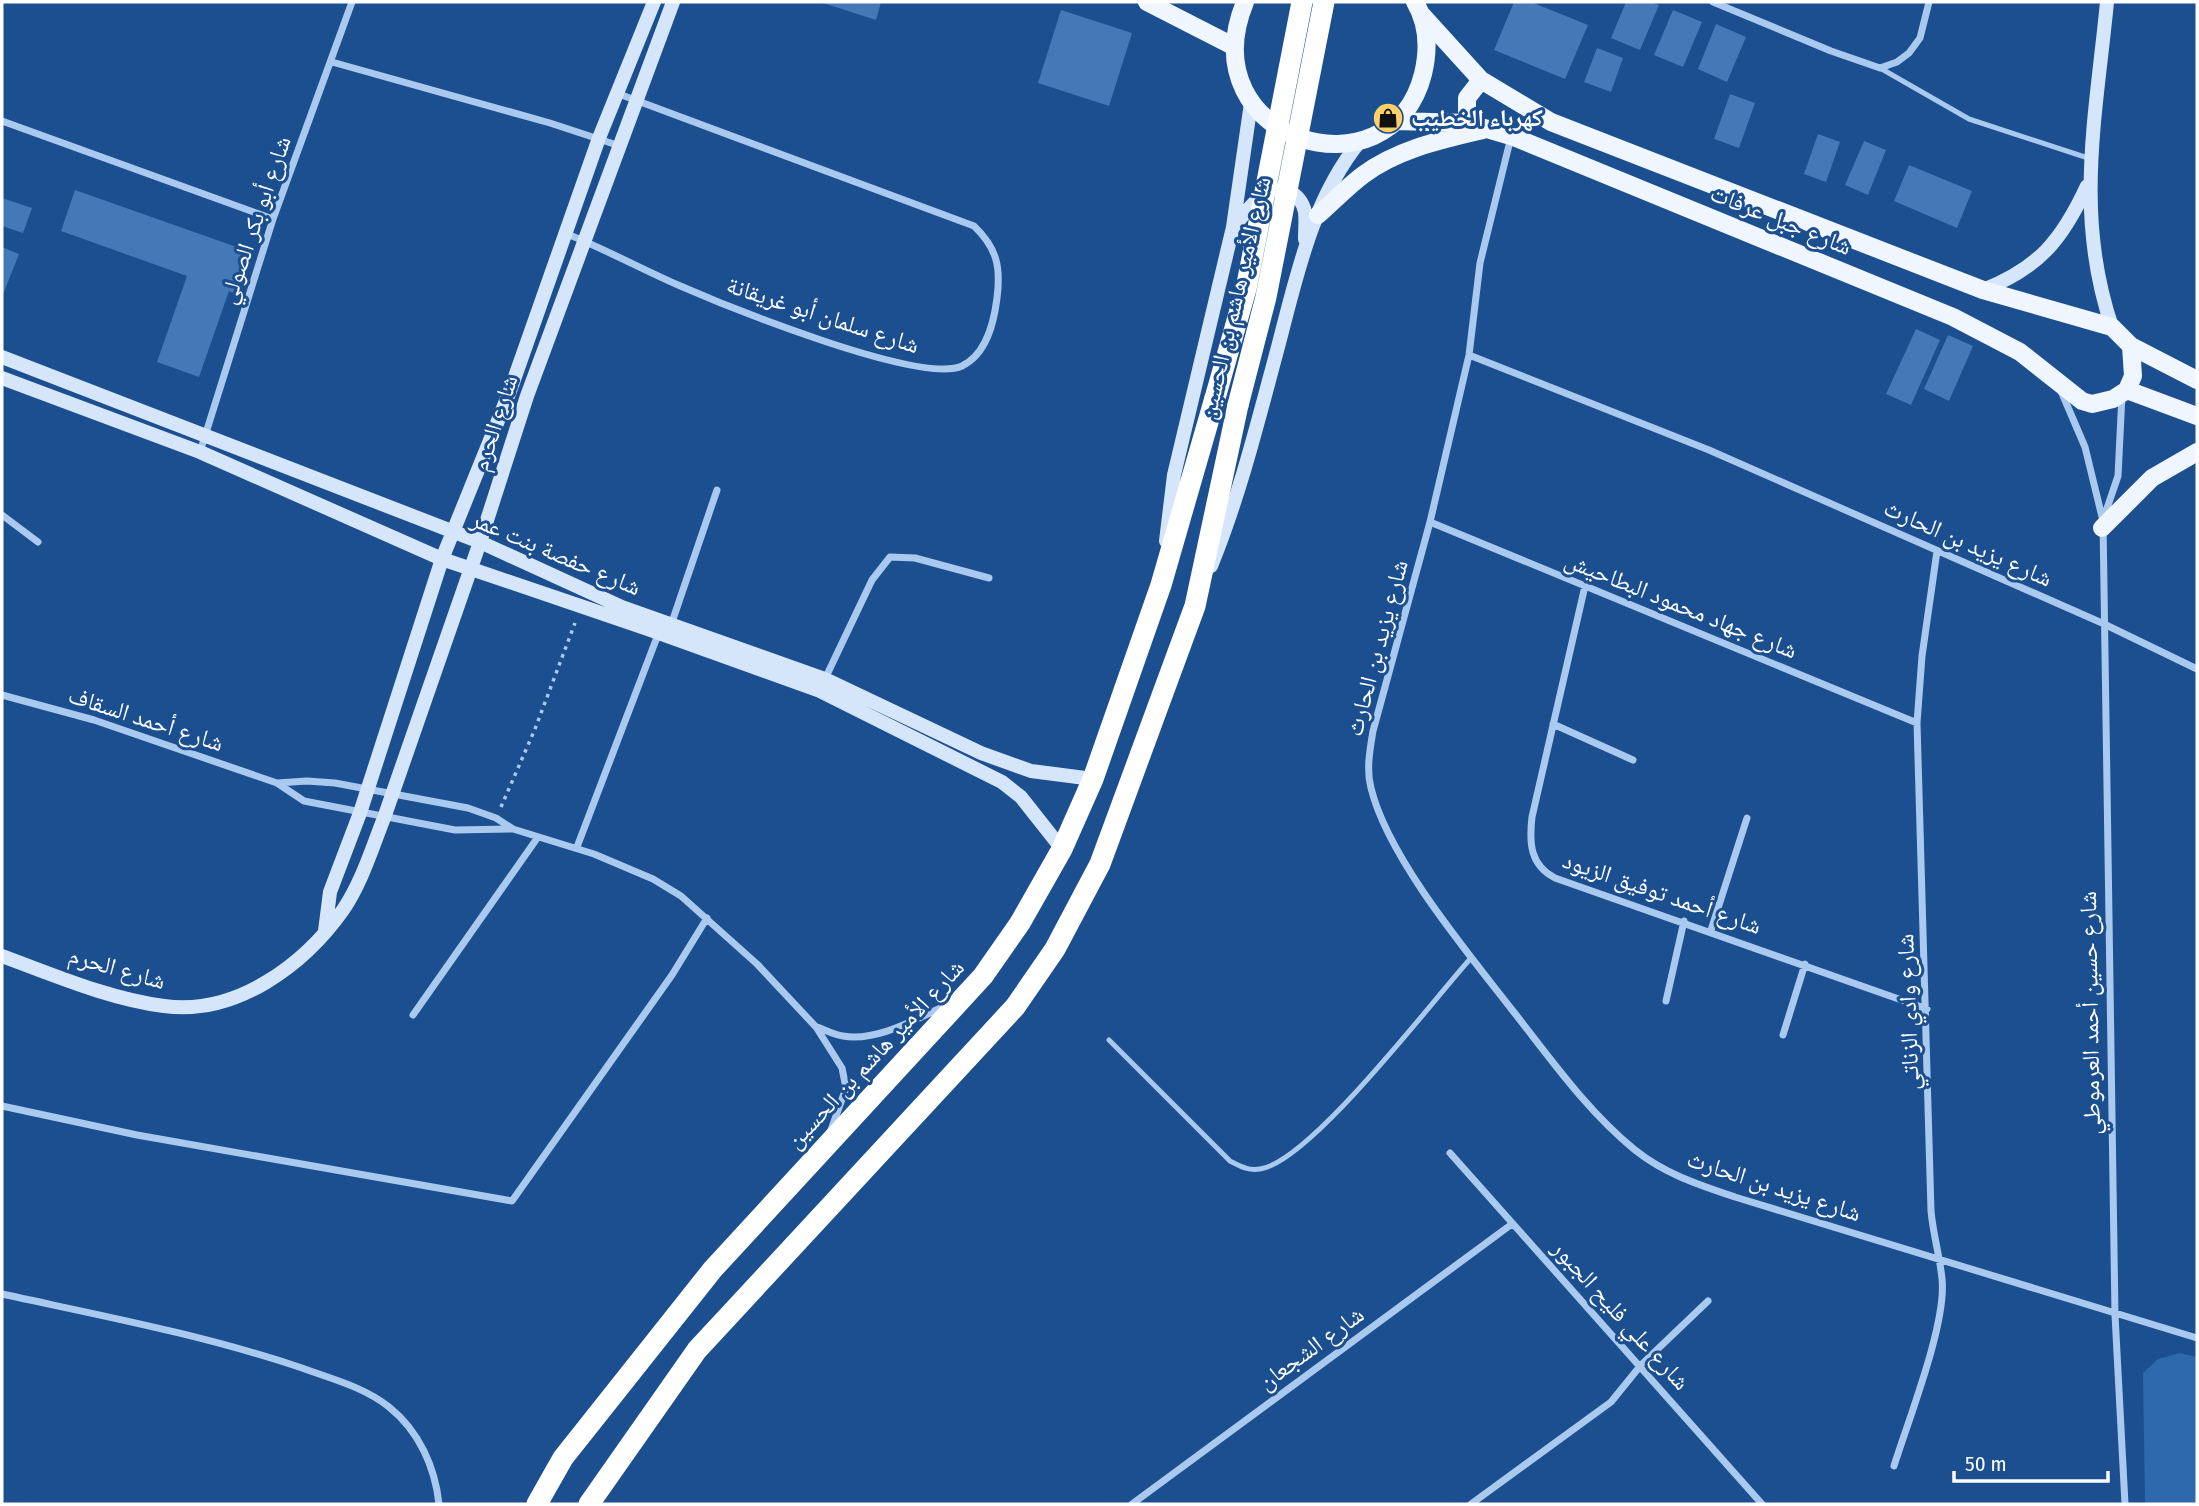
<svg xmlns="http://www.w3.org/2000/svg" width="2199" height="1506" viewBox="0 0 2199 1506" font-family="'Fira Sans Condensed','Noto Naskh Arabic',sans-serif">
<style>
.green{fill:#2e69ad}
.building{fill:#4478b7}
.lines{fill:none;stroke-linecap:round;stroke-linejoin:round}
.path{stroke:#a9c9ee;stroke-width:3.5;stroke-dasharray:3.5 5;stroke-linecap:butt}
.lane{stroke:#a9c9ee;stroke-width:5}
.street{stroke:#a9c9ee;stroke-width:7}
.secondary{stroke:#d6e6fa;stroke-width:14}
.primary{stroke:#f0f6ff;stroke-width:18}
.highway{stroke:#fff;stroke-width:21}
.highway-bridge{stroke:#fff;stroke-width:21}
.labels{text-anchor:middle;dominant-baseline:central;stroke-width:6;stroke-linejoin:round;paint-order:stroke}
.poi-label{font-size:24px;font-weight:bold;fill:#fff;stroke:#1b4f8f;text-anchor:start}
.street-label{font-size:24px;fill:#fff;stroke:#1b4f8f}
</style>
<rect width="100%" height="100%" fill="#1b4f8f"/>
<path class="green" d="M 2180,1353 L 2197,1357 L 2197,1504 L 2145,1504 L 2143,1373 L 2158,1359 Z"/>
<path class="building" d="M 820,2 L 881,2 L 876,20 Z
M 1514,2 L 1531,2 L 1588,25 L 1565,79 L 1494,50 Z
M 1626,2 L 1651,2 L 1659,5 L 1640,50 L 1611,38 Z
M 1061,10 L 1132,33 L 1109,106 L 1038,83 Z
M 1673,10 L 1702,22 L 1683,67 L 1654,55 Z
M 1716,24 L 1746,37 L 1727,82 L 1698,69 Z
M 1597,48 L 1623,58 L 1611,92 L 1584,82 Z
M 1730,94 L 1755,103 L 1739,148 L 1714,139 Z
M 1818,134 L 1840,142 L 1826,182 L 1804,174 Z
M 1864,141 L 1886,150 L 1868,195 L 1845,185 Z
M 1909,165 L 1972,191 L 1957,228 L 1894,201 Z
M 75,190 L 248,251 L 233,293 L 229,291 L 199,377 L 157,362 L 187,276 L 61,231 Z
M 2,198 L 32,208 L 23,233 L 2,226 Z
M 2,247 L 19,254 L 2,297 Z
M 1916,329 L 1940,340 L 1911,405 L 1886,394 Z
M 1948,335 L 1973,346 L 1949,401 L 1924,389 Z"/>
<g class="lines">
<path class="path" d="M 501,807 L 535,729 L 575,623"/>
<path class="lane" d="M 1880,68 L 1969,119 L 2091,159
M 1109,1040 L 1230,1161 C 1240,1166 1248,1171 1260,1169 C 1310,1162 1432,1001 1471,958"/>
<path class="street" d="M 1713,2 L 1831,51 L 1880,68 L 1897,62 L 1909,53 L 1920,38 L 1929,2
M 332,62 L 550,123 L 620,146
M 2,121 L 273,219
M 1511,137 L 1480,263 L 1469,355 L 1430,522 L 1373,731 C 1370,749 1366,770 1371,788 C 1388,858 1468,953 1513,1011 C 1550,1058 1587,1111 1635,1150 C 1665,1174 1699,1185 1735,1197 L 2197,1338
M 567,234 C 605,249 641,269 678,285 C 726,306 920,385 962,366 C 987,354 994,322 997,298 C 1001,267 997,248 974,226 L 619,94
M 1469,355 L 1709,450 L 2102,623 L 2197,669
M 2061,391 L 2085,447 L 2103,521 L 2115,1315 L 2125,1504
M 200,452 L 273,219 L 352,2
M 2,515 L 38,542
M 2103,520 L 2118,476 L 2122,395
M 1430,522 L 1917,723
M 1585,586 L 1532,817 C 1529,843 1530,865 1555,878 L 1927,1009
M 671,625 L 717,490
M 824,681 L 872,580 L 890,557 L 915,558 L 989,578
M 2,695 L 94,720 L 277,783 L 304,801 L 455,830 L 512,829
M 1553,724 L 1633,760
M 277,783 L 307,781 L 335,783 L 468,808 L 496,818 L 513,829 L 594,854 L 653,879 L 681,896 L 757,964 L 816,1027 L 842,1068 L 846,1088 L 831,1130
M 577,847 L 659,632
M 1711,930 L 1747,818
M 1666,1001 L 1684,921
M 413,1015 L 538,837
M 817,1027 C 825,1030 835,1035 843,1036 C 876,1042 916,1019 945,1006
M 1783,1035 L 1805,964
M 2,1106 L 137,1135 L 512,1201 L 672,975 L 707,918
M 1450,1153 L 1762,1504
M 2,1294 C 103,1316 204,1335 302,1368 C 332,1379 364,1387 389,1407 C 419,1431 435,1467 439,1504
M 1894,1466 C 1908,1421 1947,1323 1942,1279 C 1940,1257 1933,1234 1931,1211 L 1917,723 L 1922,656 L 1937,551
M 1132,1504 L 1512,1224
M 1471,1504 L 1611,1402 L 1641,1365 L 1708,1301"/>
<path class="secondary" d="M 2107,2 C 2096,116 2074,215 2112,327
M 1233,227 C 1243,216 1252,203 1263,195 C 1279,182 1301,192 1305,212 C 1306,220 1305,230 1305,239
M 1983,290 C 2039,268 2062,240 2087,186
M 2,357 L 480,542 L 622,607 L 825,679 L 981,753 L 1031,771 L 1093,779
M 2,378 L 200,452 L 442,559 L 648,629 L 820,691 L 1002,782 L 1021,797 L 1062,849
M 1166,541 L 1174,475 L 1233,227 L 1251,103
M 1211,566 C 1240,495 1258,421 1278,347 C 1297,275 1312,200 1360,141
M 325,931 L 330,892 L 360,813 L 442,559 L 510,391 L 599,138 L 654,2
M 2,956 C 54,975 109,999 164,1006 C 236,1016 304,965 343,910 C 362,882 372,848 384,818 L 480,542 L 527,396 L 673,2"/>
<path class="primary" d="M 1147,2 L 1233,46
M 1245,2 C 1188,142 1391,201 1423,74 C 1429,49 1428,24 1415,2
M 1396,121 L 1467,123 L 1511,136 L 1953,317 L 2020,352 L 2082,401 L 2092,404 L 2113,399 L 2127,390 L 2133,376 L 2131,346 L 2112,327 L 1983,290 L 1551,122 L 1481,80 L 1422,15
M 1467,123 L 1467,98 L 1481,80
M 1318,215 C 1333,202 1347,187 1363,175 C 1398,149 1441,140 1483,130
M 2131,346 L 2197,380
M 2127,390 L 2197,416
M 2102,528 L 2152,478 L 2197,452"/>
<path class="highway" d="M 537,1504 L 563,1458 L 713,1269 L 983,976 L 1020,923 L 1062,849 L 1093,779 L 1161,585 L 1215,398
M 589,1504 L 697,1350 L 1015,1007 L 1055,949 L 1100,864 L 1195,606 L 1238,405"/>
<path class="highway-bridge" d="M 1215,398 L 1246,289 L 1302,2
M 1238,405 L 1266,297 L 1324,2"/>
</g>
<defs>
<g id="shop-disc" transform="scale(1.575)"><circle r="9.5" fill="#ffd166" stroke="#1b4f8f"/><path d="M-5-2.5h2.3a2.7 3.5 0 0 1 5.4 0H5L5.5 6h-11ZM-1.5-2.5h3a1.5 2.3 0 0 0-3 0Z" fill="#111"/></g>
</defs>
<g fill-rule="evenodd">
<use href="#shop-disc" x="1388" y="118"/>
</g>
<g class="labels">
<g class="poi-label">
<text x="1411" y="118">كهرباء الخطيب</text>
</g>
<g class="street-label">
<text transform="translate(255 220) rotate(-71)">شارع أبو بكر الصولي</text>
<text transform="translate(1781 220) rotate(22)">شارع جبل عرفات</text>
<text transform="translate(1235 298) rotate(-77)">شارع الأمير هاشم بن الحسين</text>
<text transform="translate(823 315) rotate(18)">شارع سلمان أبو غريقانة</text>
<text transform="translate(495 423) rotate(-72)">شارع الحرم</text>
<text transform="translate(1968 543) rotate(24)">شارع يزيد بن الحارث</text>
<text transform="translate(556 553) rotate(23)">شارع حفصة بنت عمر</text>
<text transform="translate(1681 605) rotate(22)">شارع جهاد محمود البطاحيش</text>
<text transform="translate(1377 648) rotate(-75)">شارع يزيد بن الحارث</text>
<text transform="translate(146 719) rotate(18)">شارع أحمد السقاف</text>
<text transform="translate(1662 893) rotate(19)">شارع أحمد توفيق الزيود</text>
<text transform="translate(117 968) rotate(16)">شارع الحرم</text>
<text transform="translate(1908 1012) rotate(-92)">شارع وادي الزناتي</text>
<text transform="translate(2090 1013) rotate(-91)">شارع حسين أحمد العرموطي</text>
<text transform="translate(875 1054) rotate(-47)">شارع الأمير هاشم بن الحسين</text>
<text transform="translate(1774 1186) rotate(18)">شارع يزيد بن الحارث</text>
<text transform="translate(1621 1315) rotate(48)">شارع علي فليح الجبور</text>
<text transform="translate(1311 1348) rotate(-36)">شارع الشجعان</text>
</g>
</g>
<rect width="2199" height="1506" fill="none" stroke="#ffffff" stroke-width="7"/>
<path d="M1954 1471v10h154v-10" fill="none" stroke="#ffffff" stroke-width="3.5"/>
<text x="1965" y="1471" font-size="21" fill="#ffffff" stroke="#1b4f8f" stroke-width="5" paint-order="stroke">50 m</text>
</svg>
